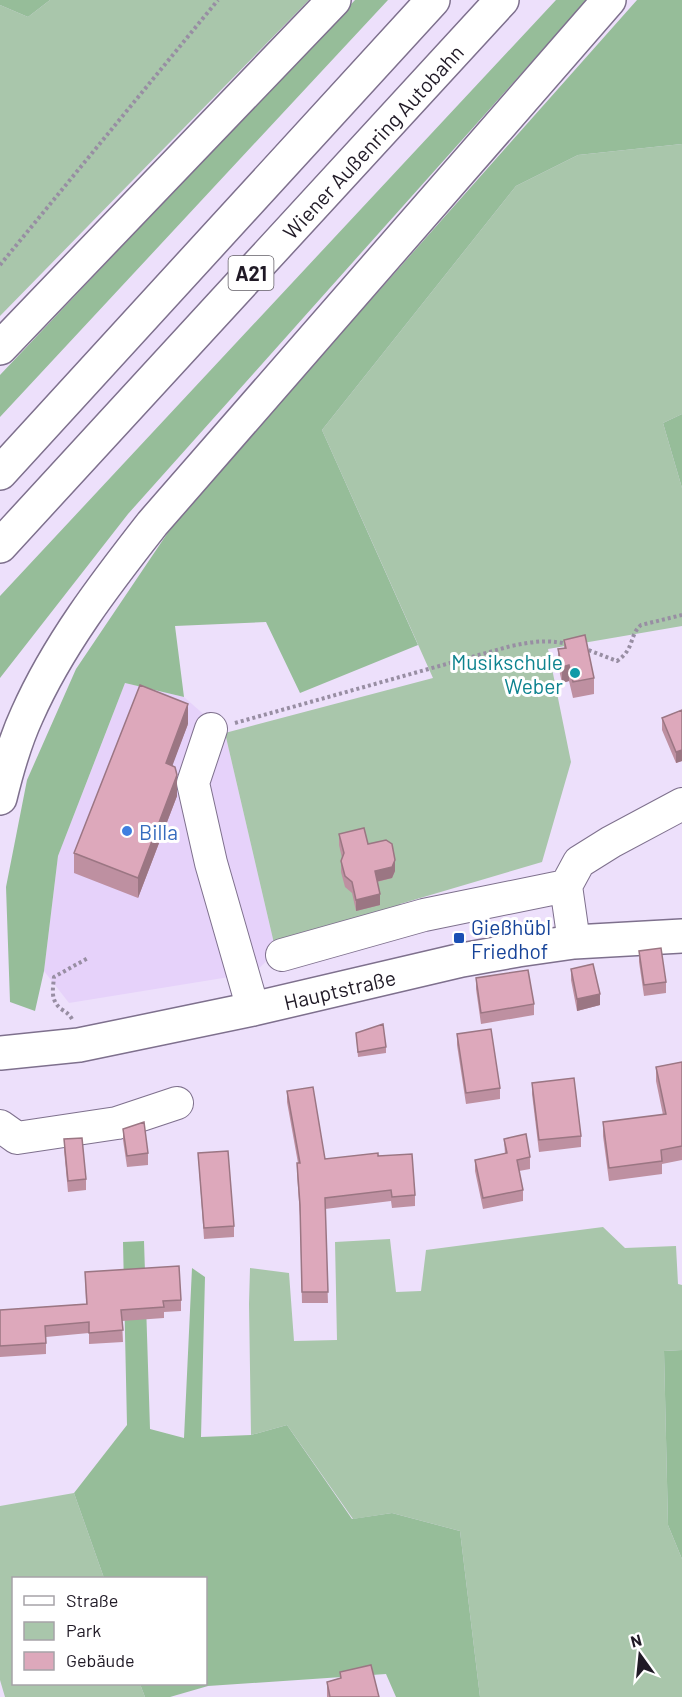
<svg xmlns="http://www.w3.org/2000/svg" width="682" height="1697" viewBox="0 0 682 1697" font-family="Barlow,sans-serif">
<style>
.built{fill:#e6d2fa}
.green{fill:#a9c6ab}
.forest{fill:#96bd99}
.lines{fill:none;stroke-linecap:round;stroke-linejoin:round}
.minor-casing{stroke:#7e708d;stroke-width:34}
.major-casing{stroke:#7e708d;stroke-width:36}
.highway-casing{stroke:#7e708d;stroke-width:36}
.path{stroke:#988ea3;stroke-width:4;stroke-dasharray:3 3;stroke-linecap:butt}
.minor{stroke:#fff;stroke-width:32}
.major{stroke:#fff;stroke-width:33}
.highway{stroke:#fff;stroke-width:33}
.wall{fill:#be90a1}
.shaded-wall{fill:#9b7683}
.building{fill:#dda8bb;stroke:#9b7683;stroke-width:1.5}
.culture-dot{fill:#0f9aa8;stroke:#fff;stroke-width:2}
.shop-dot{fill:#3f7fe0;stroke:#fff;stroke-width:2}
.transit-dot{fill:#1a4fb4;stroke:#fff;stroke-width:2}
.labels{text-anchor:middle;dominant-baseline:central;stroke-width:6;stroke-linejoin:round;paint-order:stroke}
.shield{fill:#fff;stroke:#635f67;stroke-width:1.5}
.shield-label{font-size:20px;font-weight:bold;fill:#201a26}
.street-label{font-size:21px;fill:#201a26;stroke:#fff}
.culture-label{font-size:21px;fill:#0d838f;stroke:#fff;text-anchor:end}
.shop-label{font-size:21px;fill:#366cbe;stroke:#fff;text-anchor:start}
.transit-label{font-size:21px;fill:#164399;stroke:#fff;text-anchor:start}
</style>
<rect width="100%" height="100%" fill="#ede0fb"/>
<path class="built" d="M 125,683 L 184,697 L 225,733 L 276,952 L 254,973 L 69,1003 L 44,971 L 58,856 Z"/>
<path class="green" d="M 50,0 L 309,0 L 0,316 L 0,5 L 28,17 Z
M 682,144 L 682,414 L 663,423 L 682,488 L 682,626 L 548,649 L 571,762 L 542,862 L 400,904 L 403,916 L 276,952 L 225,733 L 433,678 L 322,430 L 516,186 L 578,155 Z
M 603,1227 L 625,1248 L 676,1246 L 678,1284 L 682,1285 L 682,1350 L 664,1351 L 668,1525 L 682,1559 L 682,1697 L 480,1697 L 460,1531 L 392,1513 L 353,1519 L 287,1425 L 251,1435 L 249,1304 L 250,1268 L 289,1273 L 294,1341 L 337,1340 L 335,1242 L 390,1239 L 396,1292 L 421,1291 L 426,1250 Z
M 74,1493 L 104,1578 L 14,1578 L 14,1684 L 140,1684 L 145,1697 L 5,1697 L 0,1680 L 0,1506 Z"/>
<path class="forest" d="M 0,0 L 50,0 L 28,17 L 0,5 Z
M 355,0 L 388,0 L 0,417 L 0,375 Z
M 556,0 L 587,0 L 128,514 L 0,678 L 0,596 Z
M 637,0 L 682,0 L 682,144 L 578,155 L 516,186 L 322,430 L 418,645 L 300,693 L 266,622 L 175,626 L 184,697 L 125,683 L 58,856 L 44,971 L 35,1011 L 10,1002 L 6,887 L 27,780 L 76,669 L 179,516 Z
M 682,414 L 682,488 L 663,423 Z
M 144,1241 L 150,1429 L 184,1438 L 192,1268 L 205,1277 L 201,1437 L 251,1435 L 287,1425 L 352,1519 L 392,1513 L 460,1531 L 480,1697 L 396,1697 L 386,1674 L 208,1686 L 170,1697 L 145,1697 L 140,1684 L 206,1684 L 206,1578 L 104,1578 L 74,1493 L 127,1425 L 123,1242 Z
M 682,1350 L 682,1559 L 668,1525 L 664,1351 Z"/>
<g class="lines">
<g class="minor-casing">
<path id="minor" d="M 211,729 L 193,783 L 211,863 L 253,1009
M 574,942 L 566,886 L 579,862 L 611,842 L 682,804
M 282,955 L 424,915 L 566,886
M 0,1126 L 17,1138 L 117,1123 L 177,1103"/>
</g>
<g class="major-casing">
<g id="major">
<path id="s1" d="M 0,1053 L 79,1045 L 253,1009 L 462,960 L 518,950 L 574,942 L 682,936"/>
</g>
</g>
<g class="highway-casing">
<g id="highway">
<path d="M 0,348 L 334,0"/>
<path d="M 0,473 L 433,0"/>
<path id="s2" d="M 0,546 L 502,0"/>
<path d="M 0,798 C 7,769 15,741 27,715 C 58,645 105,584 152,524 L 609,0"/>
</g>
</g>
<path class="path" d="M 0,265 L 218,0
M 583,648 L 617,661 C 635,649 629,635 641,625 L 682,615
M 235,723 L 511,646 C 532,642 546,639 567,644
M 72,1019 C 69,1014 66,1012 61,1009 C 50,1000 53,989 54,977 L 88,958"/>
<use href="#minor" class="minor"/>
<use href="#major" class="major"/>
<use href="#highway" class="highway"/>
</g>
<path class="wall" d="M 564,640 L 594,678 L 594,694 L 573,698 L 569,681 L 562,683 L 558,665 L 558,649 L 564,648 Z
M 682,710 L 682,761 L 676,763 L 662,730 L 662,718 Z
M 188,724 L 172,765 L 177,796 L 138,898 L 74,873 L 74,853 Z
M 339,834 L 368,844 L 395,871 L 392,878 L 377,882 L 380,905 L 356,911 L 352,893 L 345,887 L 341,872 L 341,861 L 342,858 L 339,845 Z
M 639,951 L 666,982 L 666,993 L 644,996 L 639,962 Z
M 571,969 L 600,1005 L 577,1011 L 571,980 Z
M 476,978 L 534,1004 L 534,1015 L 481,1024 L 476,989 Z
M 356,1033 L 386,1047 L 386,1053 L 358,1057 Z
M 457,1034 L 500,1088 L 500,1099 L 466,1104 L 457,1045 Z
M 682,1062 L 682,1160 L 662,1164 L 662,1174 L 609,1181 L 603,1136 L 603,1122 L 663,1115 L 656,1081 L 656,1067 Z
M 532,1083 L 581,1136 L 581,1147 L 539,1152 L 532,1094 Z
M 287,1091 L 325,1159 L 378,1156 L 415,1195 L 415,1206 L 392,1208 L 391,1201 L 325,1209 L 328,1303 L 302,1303 L 300,1216 L 297,1174 L 297,1163 L 298,1163 L 287,1102 Z
M 123,1129 L 148,1153 L 148,1165 L 127,1167 L 123,1140 Z
M 64,1139 L 86,1179 L 86,1190 L 68,1192 L 64,1150 Z
M 504,1139 L 530,1157 L 530,1169 L 519,1171 L 523,1190 L 523,1201 L 483,1209 L 475,1171 L 475,1160 L 505,1154 Z
M 198,1153 L 234,1226 L 234,1237 L 204,1239 Z
M 85,1272 L 181,1300 L 181,1311 L 164,1312 L 164,1318 L 122,1321 L 123,1342 L 89,1344 L 89,1333 L 46,1337 L 46,1354 L 0,1357 L 0,1310 L 86,1304 Z
M 340,1672 L 379,1697 L 327,1697 L 327,1682 L 340,1678 Z"/>
<path class="shaded-wall" d="M 569,665 L 569,681 L 562,683 L 562,667 Z
M 188,704 L 188,724 L 166,783 L 166,763 Z
M 682,750 L 682,761 L 676,763 L 676,752 Z
M 177,775 L 177,796 L 138,898 L 138,878 Z
M 395,860 L 395,871 L 392,878 L 375,882 L 375,871 Z
M 380,894 L 380,905 L 356,911 L 356,900 Z
M 600,994 L 600,1005 L 577,1011 L 577,999 Z"/>
<path class="building" d="M 585,635 L 594,678 L 573,682 L 569,665 L 562,667 L 558,649 L 566,648 L 564,640 Z
M 140,685 L 188,704 L 166,763 L 175,767 L 177,775 L 138,878 L 74,853 Z
M 682,710 L 682,750 L 676,752 L 662,718 Z
M 364,828 L 368,844 L 386,840 L 392,844 L 395,860 L 392,867 L 375,871 L 380,894 L 356,900 L 352,882 L 345,876 L 341,861 L 344,853 L 339,834 Z
M 661,948 L 666,982 L 644,985 L 639,951 Z
M 593,964 L 600,994 L 577,999 L 571,969 Z
M 528,970 L 534,1004 L 481,1013 L 476,978 Z
M 383,1024 L 386,1047 L 358,1052 L 356,1033 Z
M 491,1029 L 500,1088 L 466,1093 L 457,1034 Z
M 682,1062 L 682,1146 L 661,1150 L 662,1161 L 609,1168 L 603,1122 L 666,1114 L 656,1067 Z
M 574,1078 L 581,1136 L 539,1140 L 532,1083 Z
M 313,1087 L 325,1159 L 378,1153 L 378,1156 L 412,1154 L 415,1195 L 392,1197 L 391,1190 L 325,1198 L 328,1292 L 302,1292 L 300,1205 L 297,1163 L 300,1163 L 287,1091 Z
M 144,1122 L 148,1153 L 127,1156 L 123,1129 Z
M 526,1134 L 530,1157 L 517,1160 L 523,1190 L 483,1198 L 475,1160 L 507,1153 L 504,1139 Z
M 82,1138 L 86,1179 L 68,1181 L 64,1139 Z
M 228,1151 L 234,1226 L 204,1228 L 198,1153 Z
M 179,1266 L 181,1300 L 163,1301 L 164,1307 L 121,1310 L 123,1330 L 89,1333 L 89,1322 L 45,1326 L 46,1343 L 0,1346 L 0,1310 L 87,1304 L 85,1272 Z
M 371,1665 L 379,1697 L 330,1697 L 327,1682 L 341,1678 L 340,1672 Z"/>
<circle class="culture-dot" cx="575" cy="673" r="6"/>
<circle class="shop-dot" cx="127" cy="831" r="6"/>
<rect class="transit-dot" x="453" y="932" width="12" height="12" rx="3"/>
<g class="labels">
<rect class="shield" x="228.5" y="256" width="45" height="34" rx="4.5"/>
<g class="shield-label">
<text x="251" y="273">A21</text>
</g>
<g class="street-label">
<text stroke="none"><textPath href="#s2" startOffset="550">Wiener Außenring Autobahn</textPath></text>
<text stroke="none"><textPath href="#s1" startOffset="346">Hauptstraße</textPath></text>
</g>
<g class="culture-label">
<text x="563" y="661">Musikschule<tspan x="563" dy="24">Weber</tspan></text>
</g>
<g class="shop-label">
<text x="139" y="831">Billa</text>
</g>
<g class="transit-label">
<text x="471" y="926">Gießhübl<tspan x="471" dy="24">Friedhof</tspan></text>
</g>
</g>
<rect x="12" y="1577" width="195" height="108" fill="#ffffff" stroke="#a6a3a8" stroke-width="1.5"/>
<rect x="24" y="1596" width="30" height="9" fill="#ffffff" stroke="#a6a3a8" stroke-width="1.5"/>
<text x="66" y="1607" font-size="18" fill="#201a26">Straße</text>
<rect x="24" y="1622" width="30" height="18" fill="#a9c6ab" stroke="#a6a3a8" stroke-width="1.5"/>
<text x="66" y="1637" font-size="18" fill="#201a26">Park</text>
<rect x="24" y="1652" width="30" height="18" fill="#dda8bb" stroke="#a6a3a8" stroke-width="1.5"/>
<text x="66" y="1667" font-size="18" fill="#201a26">Gebäude</text>
<g transform="translate(640 1655) rotate(345)" stroke="#ffffff" stroke-width="4.5" paint-order="stroke">
<path d="M0-4.5L10 22L0 15L-10 22Z" fill="#201a26"/>
<text y="-9" font-size="16" font-weight="bold" text-anchor="middle" fill="#201a26">N</text>
</g>
</svg>
